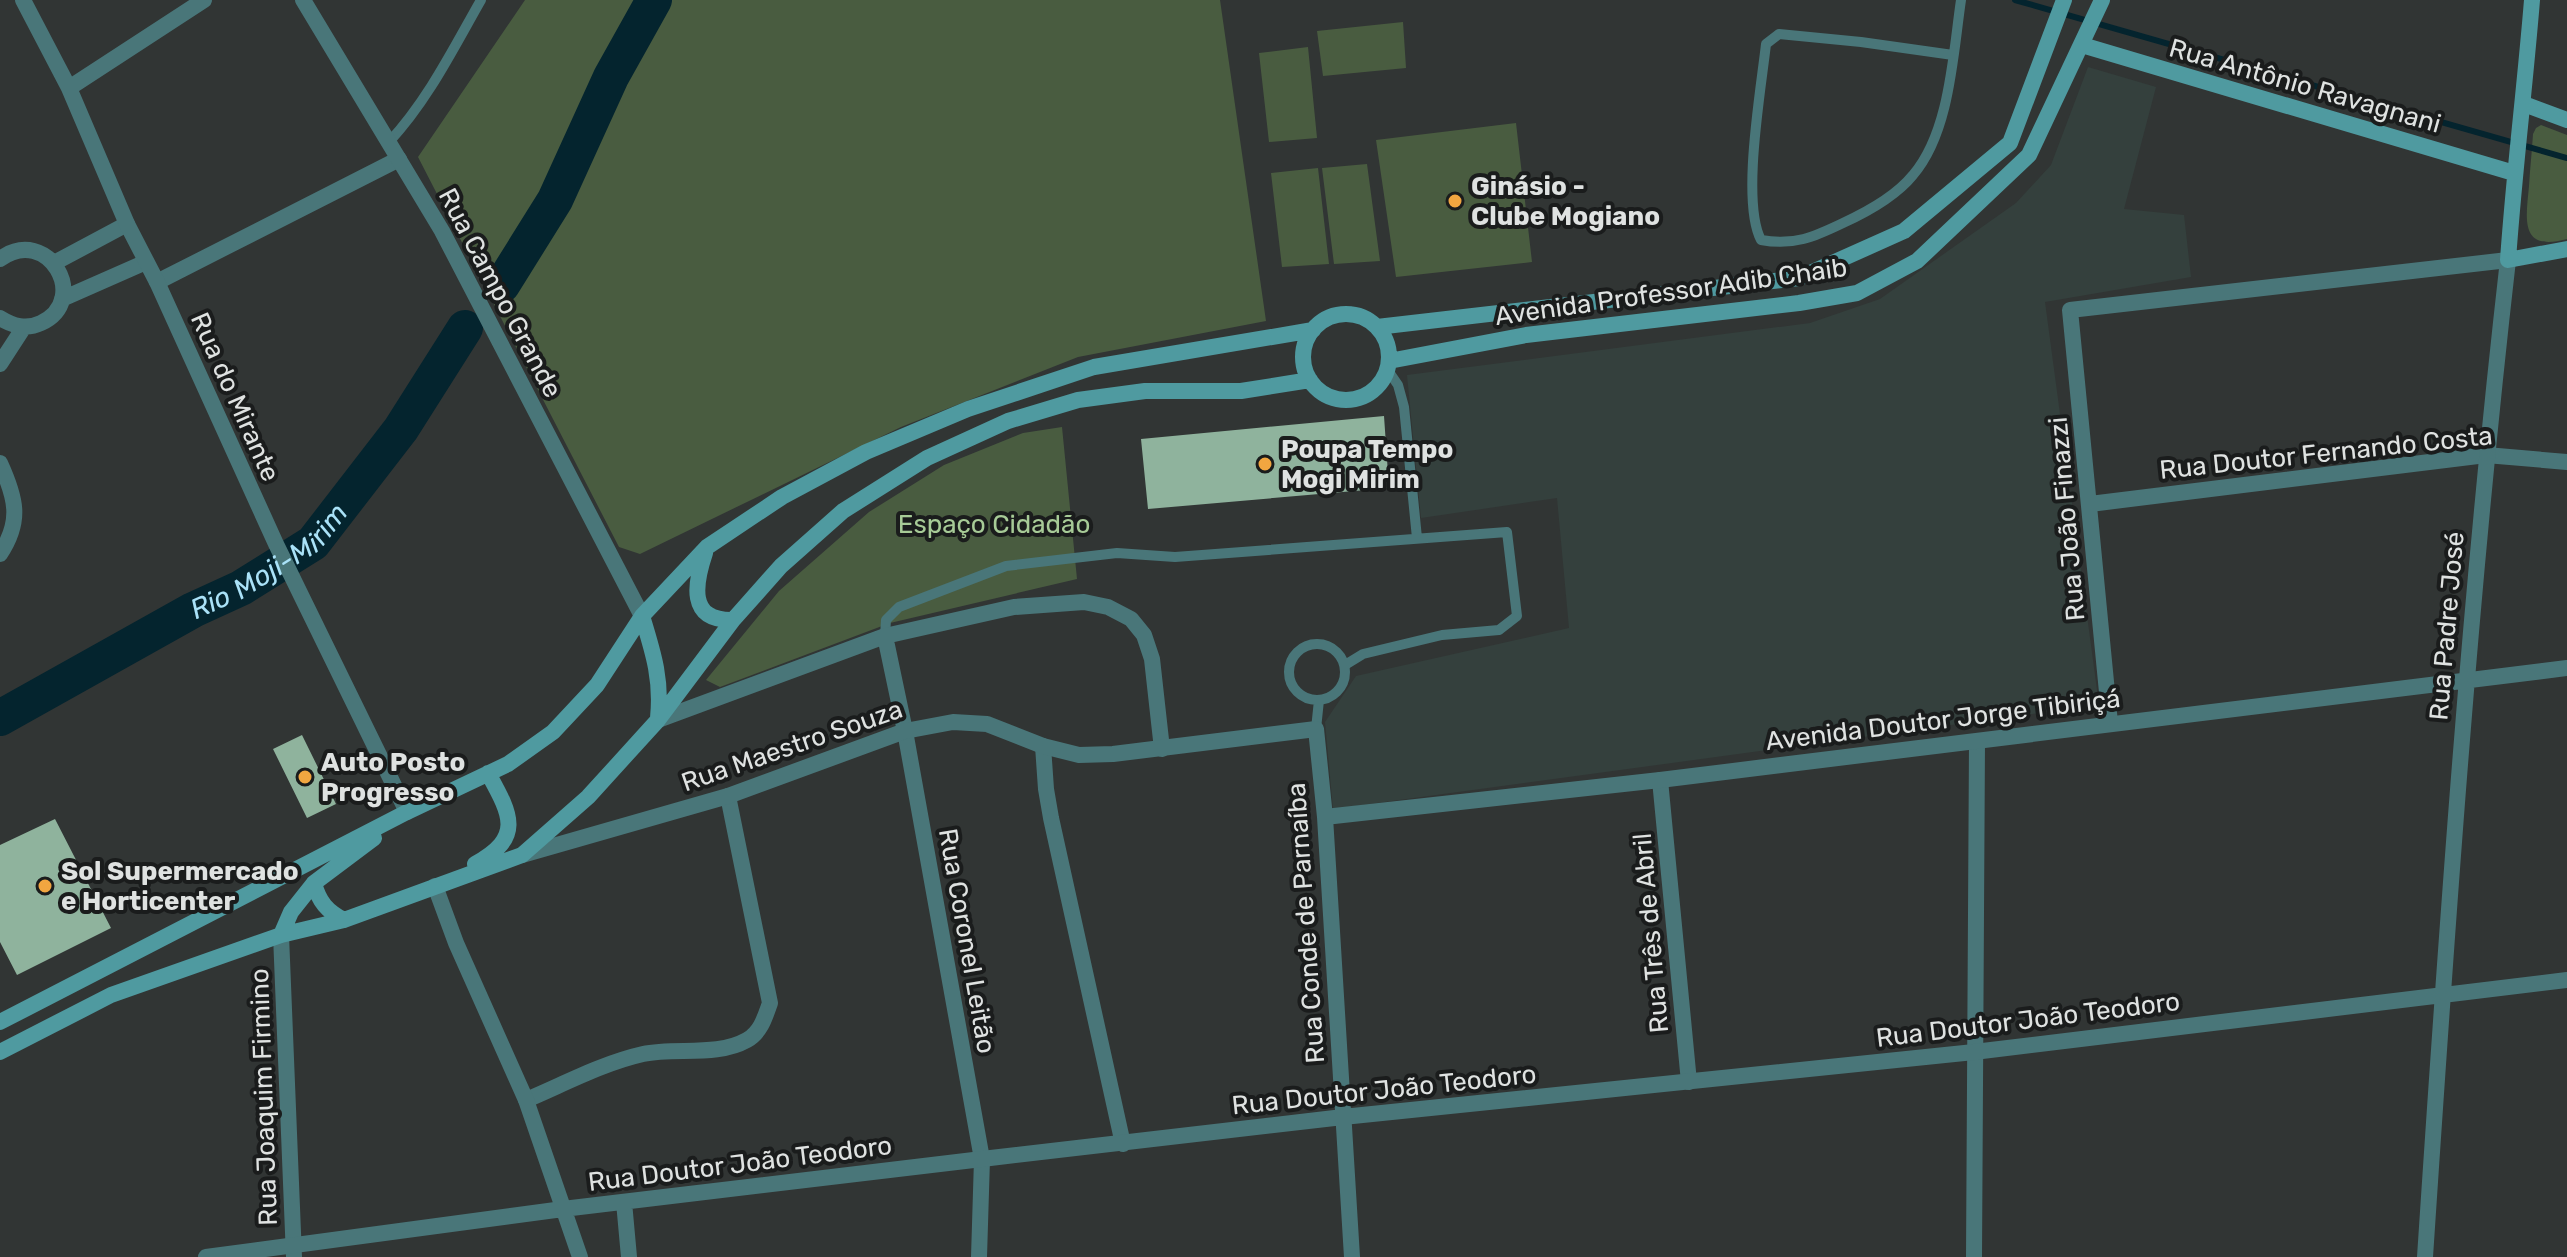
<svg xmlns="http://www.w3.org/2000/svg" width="2567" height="1257" viewBox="0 0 2567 1257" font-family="Rubik,sans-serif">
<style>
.built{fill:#34403d}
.green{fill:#495c40}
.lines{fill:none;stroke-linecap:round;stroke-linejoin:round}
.stream{stroke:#04242e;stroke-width:6}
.river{stroke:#04242e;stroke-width:36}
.building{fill:#8fb39d}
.service{stroke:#497679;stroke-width:10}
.minor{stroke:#497679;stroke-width:16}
.tertiary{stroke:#497679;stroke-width:16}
.secondary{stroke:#4f9aa0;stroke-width:16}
.poi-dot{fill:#f1a640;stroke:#1a1c1c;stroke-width:3}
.labels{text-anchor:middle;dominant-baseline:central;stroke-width:8;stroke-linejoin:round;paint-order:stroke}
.street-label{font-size:26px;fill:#dfe2e1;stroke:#1a1c1c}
.poi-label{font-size:26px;font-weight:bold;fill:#dfe2e1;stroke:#1a1c1c;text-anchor:start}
.park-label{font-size:26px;fill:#a7cb97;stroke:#1a1c1c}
.water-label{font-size:28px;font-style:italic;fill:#aae2f8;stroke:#1a1c1c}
</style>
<rect width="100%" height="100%" fill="#313534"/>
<path class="built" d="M 2088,67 L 2156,87 L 2124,209 L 2184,215 L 2191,277 L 2045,302 L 2099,705 L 1333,809 L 1325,722 L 1356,676 L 1569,628 L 1557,498 L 1421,518 L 1407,375 L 1810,323 L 1880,299 L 2016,203 L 2051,165 Z"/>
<path class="green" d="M 525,0 L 1220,0 L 1266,321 L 1078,357 L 901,427 L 640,554 L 619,547 L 418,157 Z
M 1403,22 L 1406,68 L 1323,76 L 1317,31 Z
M 1308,47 L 1317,138 L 1269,142 L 1259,53 Z
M 1516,123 L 1532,262 L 1396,277 L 1376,140 Z
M 2541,125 L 2567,135 L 2567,239 C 2519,252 2526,219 2529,186 C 2530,168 2532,151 2533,134 L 2536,128 Z
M 1367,164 L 1380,261 L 1334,264 L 1322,168 Z
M 1318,168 L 1329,264 L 1282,267 L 1271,173 Z
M 1062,427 L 1077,579 L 890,623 L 720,687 L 706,680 L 779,591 L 869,512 L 944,465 L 1023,433 Z"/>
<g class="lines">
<path class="stream" d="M 2015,0 L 2567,158"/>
<g class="river">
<path d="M 502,285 L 555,200 L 611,77 L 654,0"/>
<path id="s1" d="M 0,718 L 193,610 L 241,588 L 313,543 L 401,429 L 465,328"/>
</g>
</g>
<path class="building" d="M 1384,416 L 1389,488 L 1148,509 L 1141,439 Z
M 302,735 L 336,804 L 307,818 L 273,749 Z
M 55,819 L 111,928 L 17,975 L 0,942 L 0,845 Z"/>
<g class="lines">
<path class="service" d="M 1953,55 L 1861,42 L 1779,34 L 1766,44 C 1761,90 1741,202 1761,240 C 1794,246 1814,237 1843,223 C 1867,212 1896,196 1913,175 C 1950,132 1953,54 1961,0
M 389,142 C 428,100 453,49 481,0
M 1387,369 L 1398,385 L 1404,407 L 1417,538
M 885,636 L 886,620 L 899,607 L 1006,566 L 1117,553 L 1175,557 L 1507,532 L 1517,616 L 1499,630 L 1442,635 L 1363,654 L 1345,665
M1289 672a28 28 0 1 1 56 0a28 28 0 1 1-56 0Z
M 1316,729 L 1319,700"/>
<path class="minor" d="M 0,259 C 48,224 91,300 41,323 C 26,330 13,326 0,318
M 54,263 L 127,224
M 157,282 L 399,159
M 62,299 L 146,262
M 0,364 L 24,327
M 0,463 C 16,498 22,521 0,554
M 2090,504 L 2486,455 L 2567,462
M 885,636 L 905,731 L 982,1159 L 979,1257
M 658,720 L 885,636 L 1014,607 L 1084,602 L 1108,607 L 1131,619 L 1144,635 L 1152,659 L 1162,749
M 2110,723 L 2070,310 L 2508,260
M 1043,746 L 1046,789 L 1051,818 L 1123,1144
M 1660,780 L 1689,1082
M 281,935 L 294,1257
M 526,1100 C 564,1084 603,1063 643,1054 C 676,1047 717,1057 747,1040 C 761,1032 765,1017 770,1003 L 728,796
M 1974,1257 L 1977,742"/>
<path class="tertiary" d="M 23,0 L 69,88 L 127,224 L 157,282 L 276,544 L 407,812
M 303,0 L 442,231 L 642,616
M 69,88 L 204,0
M 1325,817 L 1660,780 L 2567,668
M 522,855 L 728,796 L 905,731 L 953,722 L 987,724 L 1043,746 L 1079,755 L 1113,754 L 1316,729 L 1325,817 L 1352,1257
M 435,886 L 456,943 L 526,1100 L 580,1257
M 624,1202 L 629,1257
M 206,1257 L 563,1209 L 982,1159 L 1343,1117 L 1974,1052 L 2567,980
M 2425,1257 C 2447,924 2470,592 2508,260"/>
<path class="secondary" d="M 2532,0 C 2525,87 2514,173 2508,260 L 2567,249
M 2082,45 L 2514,173
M 2524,104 L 2567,120
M1303 357a43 43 0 1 1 86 0a43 43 0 1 1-86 0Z
M 1377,327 L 1799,278 L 1904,231 L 2010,143 L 2064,0
M 1389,361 L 1526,335 L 1799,303 L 1857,293 L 1917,261 L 2029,155 L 2102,0
M 705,553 C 695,583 687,621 733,620
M 642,616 C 653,652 662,679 658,718
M 475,864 C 524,837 511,815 488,773
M 344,920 C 327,911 319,902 314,883 L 374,838
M 281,935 L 291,912 L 314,883
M 0,1022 L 407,812 L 508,764 L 553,732 L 597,685 L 642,616 L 707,547 L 782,497 L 866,452 L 968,409 L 1094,367 L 1313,330
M 0,1052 L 111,995 L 281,935 L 344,920 L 522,855 L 588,797 L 658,720 L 733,620 L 781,566 L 843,511 L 927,458 L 1008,421 L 1078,400 L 1145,391 L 1241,391 L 1310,380"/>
</g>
<g class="poi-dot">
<circle cx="1455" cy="201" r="8"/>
<circle cx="1265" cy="464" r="8"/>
<circle cx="305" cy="777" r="8"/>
<circle cx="45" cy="886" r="8"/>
</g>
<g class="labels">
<g class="street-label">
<text transform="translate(2305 86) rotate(16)">Rua Antônio Ravagnani</text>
<text transform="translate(1671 292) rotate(-8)">Avenida Professor Adib Chaib</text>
<text transform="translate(500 293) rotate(62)">Rua Campo Grande</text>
<text transform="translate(235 397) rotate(66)">Rua do Mirante</text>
<text transform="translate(2326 453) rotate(-6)">Rua Doutor Fernando Costa</text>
<text transform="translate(2067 519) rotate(-95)">Rua João Finazzi</text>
<text transform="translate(2447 626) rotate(-85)">Rua Padre José</text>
<text transform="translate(1943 720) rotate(-7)">Avenida Doutor Jorge Tibiriçá</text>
<text transform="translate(792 746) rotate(-19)">Rua Maestro Souza</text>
<text transform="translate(1306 923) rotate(-94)">Rua Conde de Parnaíba</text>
<text transform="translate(1651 933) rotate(-95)">Rua Três de Abril</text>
<text transform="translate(967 941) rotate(80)">Rua Coronel Leitão</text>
<text transform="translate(2028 1020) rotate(-7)">Rua Doutor João Teodoro</text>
<text transform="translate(1384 1090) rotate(-6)">Rua Doutor João Teodoro</text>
<text transform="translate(264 1097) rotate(-92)">Rua Joaquim Firmino</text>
<text transform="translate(740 1164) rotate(-7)">Rua Doutor João Teodoro</text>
</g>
<g class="poi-label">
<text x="1471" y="186">Ginásio -<tspan x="1471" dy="30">Clube Mogiano</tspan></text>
<text x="1281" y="449">Poupa Tempo<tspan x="1281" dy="30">Mogi Mirim</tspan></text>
<text x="321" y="762">Auto Posto<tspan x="321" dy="30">Progresso</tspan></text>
<text x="61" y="871">Sol Supermercado<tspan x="61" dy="30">e Horticenter</tspan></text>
</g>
<g class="park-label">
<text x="994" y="524">Espaço Cidadão</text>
</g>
<g class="water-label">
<text stroke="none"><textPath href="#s1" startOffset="312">Rio Moji-Mirim</textPath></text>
</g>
</g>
</svg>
